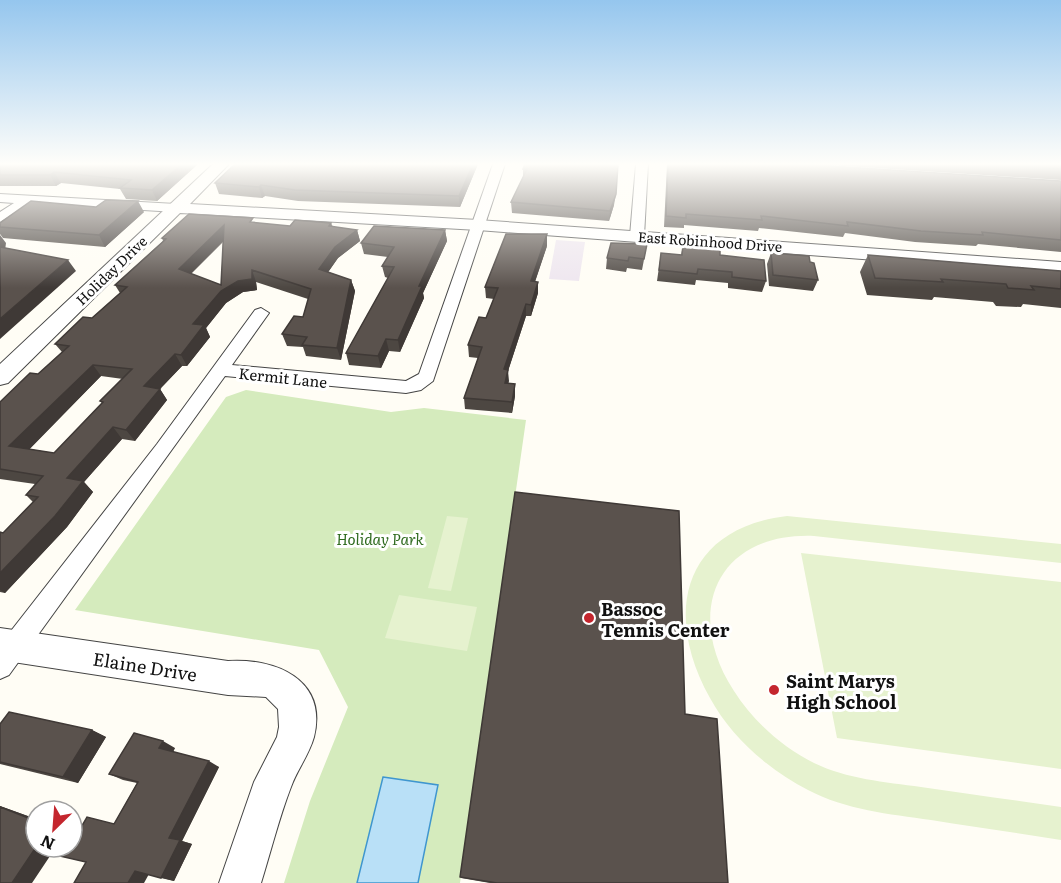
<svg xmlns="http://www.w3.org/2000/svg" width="1061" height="883" viewBox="0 0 1061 883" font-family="Literata,serif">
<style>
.industrial{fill:#eee6ef}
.green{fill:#d5ebbd}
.pitch{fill:#e6f2cf}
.water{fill:#b9e0f7;stroke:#3f96cf;stroke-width:1.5}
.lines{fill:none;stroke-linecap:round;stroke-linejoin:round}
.minor-casing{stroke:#444;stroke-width:2}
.tertiary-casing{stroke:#444;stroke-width:2}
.minor{fill:#fff;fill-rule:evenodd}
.tertiary{fill:#fff;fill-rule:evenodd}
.wall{fill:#4d4742;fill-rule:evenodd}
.shaded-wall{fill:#3f3936}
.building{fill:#5a524d;stroke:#3f3936;stroke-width:1.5;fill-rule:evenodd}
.poi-dot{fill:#c4262e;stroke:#fff;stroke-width:2}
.labels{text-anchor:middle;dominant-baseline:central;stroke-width:6;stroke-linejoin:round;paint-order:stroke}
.far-street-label{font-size:14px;fill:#111;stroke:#fff}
.street-label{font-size:15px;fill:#111;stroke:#fff}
.park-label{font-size:15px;font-style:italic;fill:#2f6b1f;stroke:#fff}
.near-poi-label{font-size:18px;font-weight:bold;fill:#111;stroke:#fff;text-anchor:start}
.near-street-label{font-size:18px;fill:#111;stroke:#fff}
</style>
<rect width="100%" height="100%" fill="#fffdf5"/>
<path class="industrial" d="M 556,240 L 585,242 L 579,281 L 549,279 Z"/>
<path class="green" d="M 246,390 L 391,412 L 424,408 L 526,420 L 460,883 L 284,883 L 310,801 L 348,707 L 319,650 L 75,610 L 226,397 Z"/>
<path class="pitch" d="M 447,516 L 468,518 L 451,591 L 428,588 Z
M 787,516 L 1061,544 L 1061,563 L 814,536 C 716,532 683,613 734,691 C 753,721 782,747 814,763 C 847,779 885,782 921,787 C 968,794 1014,800 1061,807 L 1061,840 C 1018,833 974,827 931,820 C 889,814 846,810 808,790 C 769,770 731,737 710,698 C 663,614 682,529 787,516 Z
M 801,553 L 1061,582 L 1061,769 L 837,738 Z
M 399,595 L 477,607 L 467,651 L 385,638 Z"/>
<path class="water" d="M 383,777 L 438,785 L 418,883 L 357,883 Z"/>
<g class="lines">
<g class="minor-casing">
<path id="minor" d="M 493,164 L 505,164 L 433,381 L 421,390 L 406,393 L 225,376 L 9,675 L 0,679 L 0,645 L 157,444 L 255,310 L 261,308 L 269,313 L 232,365 L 406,381 L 419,374 Z
M 636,164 L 648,164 L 644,236 L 637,240 L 630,236 Z
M 0,194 L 176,204 L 182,208 L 176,212 L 29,203 L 0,222 L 0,212 L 14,203 L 0,202 Z"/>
</g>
<g class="tertiary-casing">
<path id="tertiary" d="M 213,164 L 229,164 L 190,204 L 478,220 L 1061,262 L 1061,274 L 478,230 L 180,213 L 8,383 L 0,385 L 0,364 Z
M 0,628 L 228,661 C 275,658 328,679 314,737 C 309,755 297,770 291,787 C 279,818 271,851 261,883 L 219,883 L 254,782 L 277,737 L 279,727 L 278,709 L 266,697 L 228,695 L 0,660 Z"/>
</g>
<use href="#minor" class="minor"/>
<use href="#tertiary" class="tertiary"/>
</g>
<path class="wall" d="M 0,164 L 198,164 L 157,201 L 126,199 L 120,189 L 61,183 L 56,186 L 0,186 Z
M 478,164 L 460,207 L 298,201 L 265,196 L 262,198 L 219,194 L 215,183 Z
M 525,164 L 614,205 L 609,221 L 512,213 L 511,202 L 523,177 L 523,169 Z
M 667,164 L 801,164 L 1061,181 L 1061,252 L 978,244 L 976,246 L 915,242 L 845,233 L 843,237 L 759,228 L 758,231 L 684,225 L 684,228 L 664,227 Z
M 814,164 L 1061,164 L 1061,180 Z
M 144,212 L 105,247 L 3,238 L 0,234 L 0,223 Z
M 255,223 L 290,226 L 331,223 L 333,227 L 357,230 L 360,241 L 338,258 L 328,272 L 351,280 L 355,291 L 341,360 L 306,356 L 303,347 L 287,346 L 282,334 L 303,317 L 308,299 L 256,282 L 257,290 L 243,292 L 226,303 L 206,328 L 210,337 L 187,366 L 182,366 L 160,389 L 167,400 L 135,441 L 122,439 L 84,482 L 93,492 L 67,527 L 5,593 L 0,592 L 0,532 L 3,533 L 33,502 L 26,495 L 35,484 L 0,479 L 0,402 L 38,374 L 62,352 L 55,344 L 92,318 L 120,293 L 115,285 L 163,241 L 162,238 ZM 223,242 L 221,285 L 191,274 ZM 101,376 L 123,379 L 100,401 L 102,403 L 54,453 L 29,449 Z
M 445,230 L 447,241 L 423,293 L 424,298 L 400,352 L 389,351 L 381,368 L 349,365 L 346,353 L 388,278 L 385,277 L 382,266 L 388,257 L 364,254 L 361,243 Z
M 647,244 L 642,270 L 627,268 L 626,272 L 606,269 L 607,258 Z
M 683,245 L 720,255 L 766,281 L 762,292 L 728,288 L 728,283 L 696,280 L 695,285 L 657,281 L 661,253 L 681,255 Z
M 547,246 L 535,282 L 538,293 L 531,316 L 526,316 L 508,371 L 508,384 L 515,384 L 515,396 L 512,413 L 465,409 L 464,398 L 478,358 L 469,357 L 468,345 L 486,318 L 494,299 L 486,298 L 485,287 Z
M 771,253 L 810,262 L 818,280 L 813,291 L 769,286 L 767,264 Z
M 868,255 L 1061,271 L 1061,308 L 1023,304 L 1021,307 L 996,306 L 993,302 L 934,297 L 932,300 L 867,295 L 860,272 Z
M 0,724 L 92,730 L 106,737 L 78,783 L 0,764 Z
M 175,748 L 173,752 L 219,767 L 182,841 L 192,844 L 174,881 L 148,874 L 86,862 L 51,854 L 0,883 L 0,806 L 36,819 L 36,847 L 72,833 L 77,835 L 114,824 L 137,783 L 123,780 L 109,774 Z
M 460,877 L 728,883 L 490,883 L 461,878 Z"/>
<path class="shaded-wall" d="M 182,164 L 198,164 L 157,201 L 152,190 Z
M 473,164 L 478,164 L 460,207 L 459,196 Z
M 54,172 L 61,183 L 56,186 L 50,175 Z
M 261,185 L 265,196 L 262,198 L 259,187 Z
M 616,194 L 614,205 L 609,221 L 610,211 Z
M 138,201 L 144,212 L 105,247 L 99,235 Z
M 224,225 L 228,236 L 184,280 L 179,269 Z
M 357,230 L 360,241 L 338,258 L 322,281 L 319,269 L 335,247 Z
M 445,230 L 447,241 L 423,293 L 424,298 L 400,352 L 398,340 L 419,286 Z
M 547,234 L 547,246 L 531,293 L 531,281 Z
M 0,235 L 6,243 L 4,258 L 0,253 Z
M 68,260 L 76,271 L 0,339 L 0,319 Z
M 252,270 L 256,282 L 257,290 L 243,292 L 226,303 L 206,328 L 210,337 L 187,366 L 181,355 L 193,324 L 221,291 Z
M 351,280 L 355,291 L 341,360 L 337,348 Z
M 538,282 L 538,293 L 531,316 L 531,305 Z
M 526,304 L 526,316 L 508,371 L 509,381 L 506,395 L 504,369 Z
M 386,339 L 389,351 L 381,368 L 378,356 Z
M 175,354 L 182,366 L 160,389 L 167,400 L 135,441 L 126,430 L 144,386 Z
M 93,365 L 101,376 L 21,458 L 9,446 Z
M 515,384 L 515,396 L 512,413 L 512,402 Z
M 113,427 L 122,439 L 84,482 L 93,492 L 67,527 L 5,593 L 0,590 L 0,573 L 67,478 Z
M 92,730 L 106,737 L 78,783 L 63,777 Z
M 163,741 L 175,748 L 171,755 L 159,748 Z
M 209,761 L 219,767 L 182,841 L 192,844 L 174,881 L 161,878 L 169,838 Z
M 0,806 L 36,819 L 36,821 L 0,807 Z
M 34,850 L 52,853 L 32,883 L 12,883 Z
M 135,871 L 149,874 L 144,883 L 128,883 Z"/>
<path class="building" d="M 0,164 L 182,164 L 152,190 L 120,188 L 131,180 L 54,172 L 50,175 L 0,175 Z
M 235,164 L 473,164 L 459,196 L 295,190 L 261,185 L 259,187 L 215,183 Z
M 525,164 L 618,164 L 616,194 L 610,211 L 511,202 L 527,169 L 523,169 Z
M 668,164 L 801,164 L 1061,181 L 1061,240 L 982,232 L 983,235 L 921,231 L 847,222 L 848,226 L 761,216 L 762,220 L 686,214 L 686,218 L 666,216 Z
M 984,164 L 1061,164 L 1061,169 Z
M 106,200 L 138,201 L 99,235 L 0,227 L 0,223 L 31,201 L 96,207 Z
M 189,214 L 253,218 L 250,222 L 290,226 L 295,220 L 331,223 L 329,226 L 357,230 L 335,247 L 319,269 L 351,280 L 337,348 L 302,345 L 307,337 L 282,334 L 294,316 L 303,317 L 311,289 L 252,270 L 252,279 L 238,281 L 221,291 L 193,324 L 204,325 L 181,355 L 175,354 L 144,386 L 160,389 L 126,430 L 113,427 L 67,478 L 83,481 L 55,516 L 0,573 L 0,532 L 3,533 L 38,497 L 26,495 L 43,476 L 0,469 L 0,402 L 30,373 L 38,374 L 69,346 L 55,344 L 83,317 L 92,318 L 127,287 L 115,285 L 166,239 L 162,238 ZM 224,225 L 221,285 L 179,269 ZM 93,365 L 132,369 L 100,401 L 103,402 L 54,453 L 9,446 Z
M 374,226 L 445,230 L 419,286 L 422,286 L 398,340 L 386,339 L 378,356 L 346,353 L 394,267 L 382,266 L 394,247 L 361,243 Z
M 506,234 L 547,234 L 531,281 L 538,282 L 531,305 L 526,304 L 504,369 L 508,370 L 505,383 L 515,384 L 512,402 L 464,398 L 482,347 L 468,345 L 479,317 L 486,318 L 498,288 L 485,287 Z
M 611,243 L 647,244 L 644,259 L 629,257 L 628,261 L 607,258 Z
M 683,245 L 720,249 L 720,255 L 764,260 L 766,281 L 732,277 L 732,272 L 698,269 L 697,274 L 659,270 L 661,253 L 682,255 Z
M 0,247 L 68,260 L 0,319 Z
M 771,253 L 809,256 L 810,262 L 814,263 L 818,280 L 773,275 Z
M 868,255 L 1061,271 L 1061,289 L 1031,286 L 1034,290 L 1008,288 L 1006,284 L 941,279 L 943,282 L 875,278 Z
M 515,492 L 679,511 L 685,714 L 717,719 L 728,883 L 497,883 L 460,877 Z
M 9,712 L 92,730 L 63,777 L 0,762 L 0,724 Z
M 134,733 L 163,741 L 159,748 L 209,761 L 169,838 L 180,840 L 161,878 L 135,871 L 128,883 L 74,883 L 86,862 L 34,850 L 12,883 L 0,883 L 0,807 L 36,821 L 36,847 L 72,847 L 72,835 L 76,836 L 87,817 L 114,824 L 138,782 L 109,774 Z"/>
<linearGradient id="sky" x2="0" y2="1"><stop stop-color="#95c6ee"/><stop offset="0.57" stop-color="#fffefa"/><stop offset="1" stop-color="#fffefa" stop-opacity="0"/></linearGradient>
<rect width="1061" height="288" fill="url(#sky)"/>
<g class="poi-dot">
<circle cx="589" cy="618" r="6"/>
<circle cx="774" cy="690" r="6"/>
</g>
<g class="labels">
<g class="far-street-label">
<text transform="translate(710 241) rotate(4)">East Robinhood Drive</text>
<text transform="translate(111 270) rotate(-44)">Holiday Drive</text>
</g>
<g class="street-label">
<text transform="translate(283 377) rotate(6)">Kermit Lane</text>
</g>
<g class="park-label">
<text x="380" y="538">Holiday Park</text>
</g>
<g class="near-poi-label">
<text x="601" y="608">Bassoc<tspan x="601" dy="21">Tennis Center</tspan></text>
<text x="786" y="680">Saint Marys<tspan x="786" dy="21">High School</tspan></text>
</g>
<g class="near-street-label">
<text transform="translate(145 666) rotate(9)">Elaine Drive</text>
</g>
</g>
<g transform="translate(54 829) rotate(205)"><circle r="28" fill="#ffffff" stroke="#a0a0a0" stroke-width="1.5"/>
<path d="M0-4.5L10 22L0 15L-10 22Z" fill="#c4262e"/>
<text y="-9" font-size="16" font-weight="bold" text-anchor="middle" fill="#111111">N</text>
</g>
</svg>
